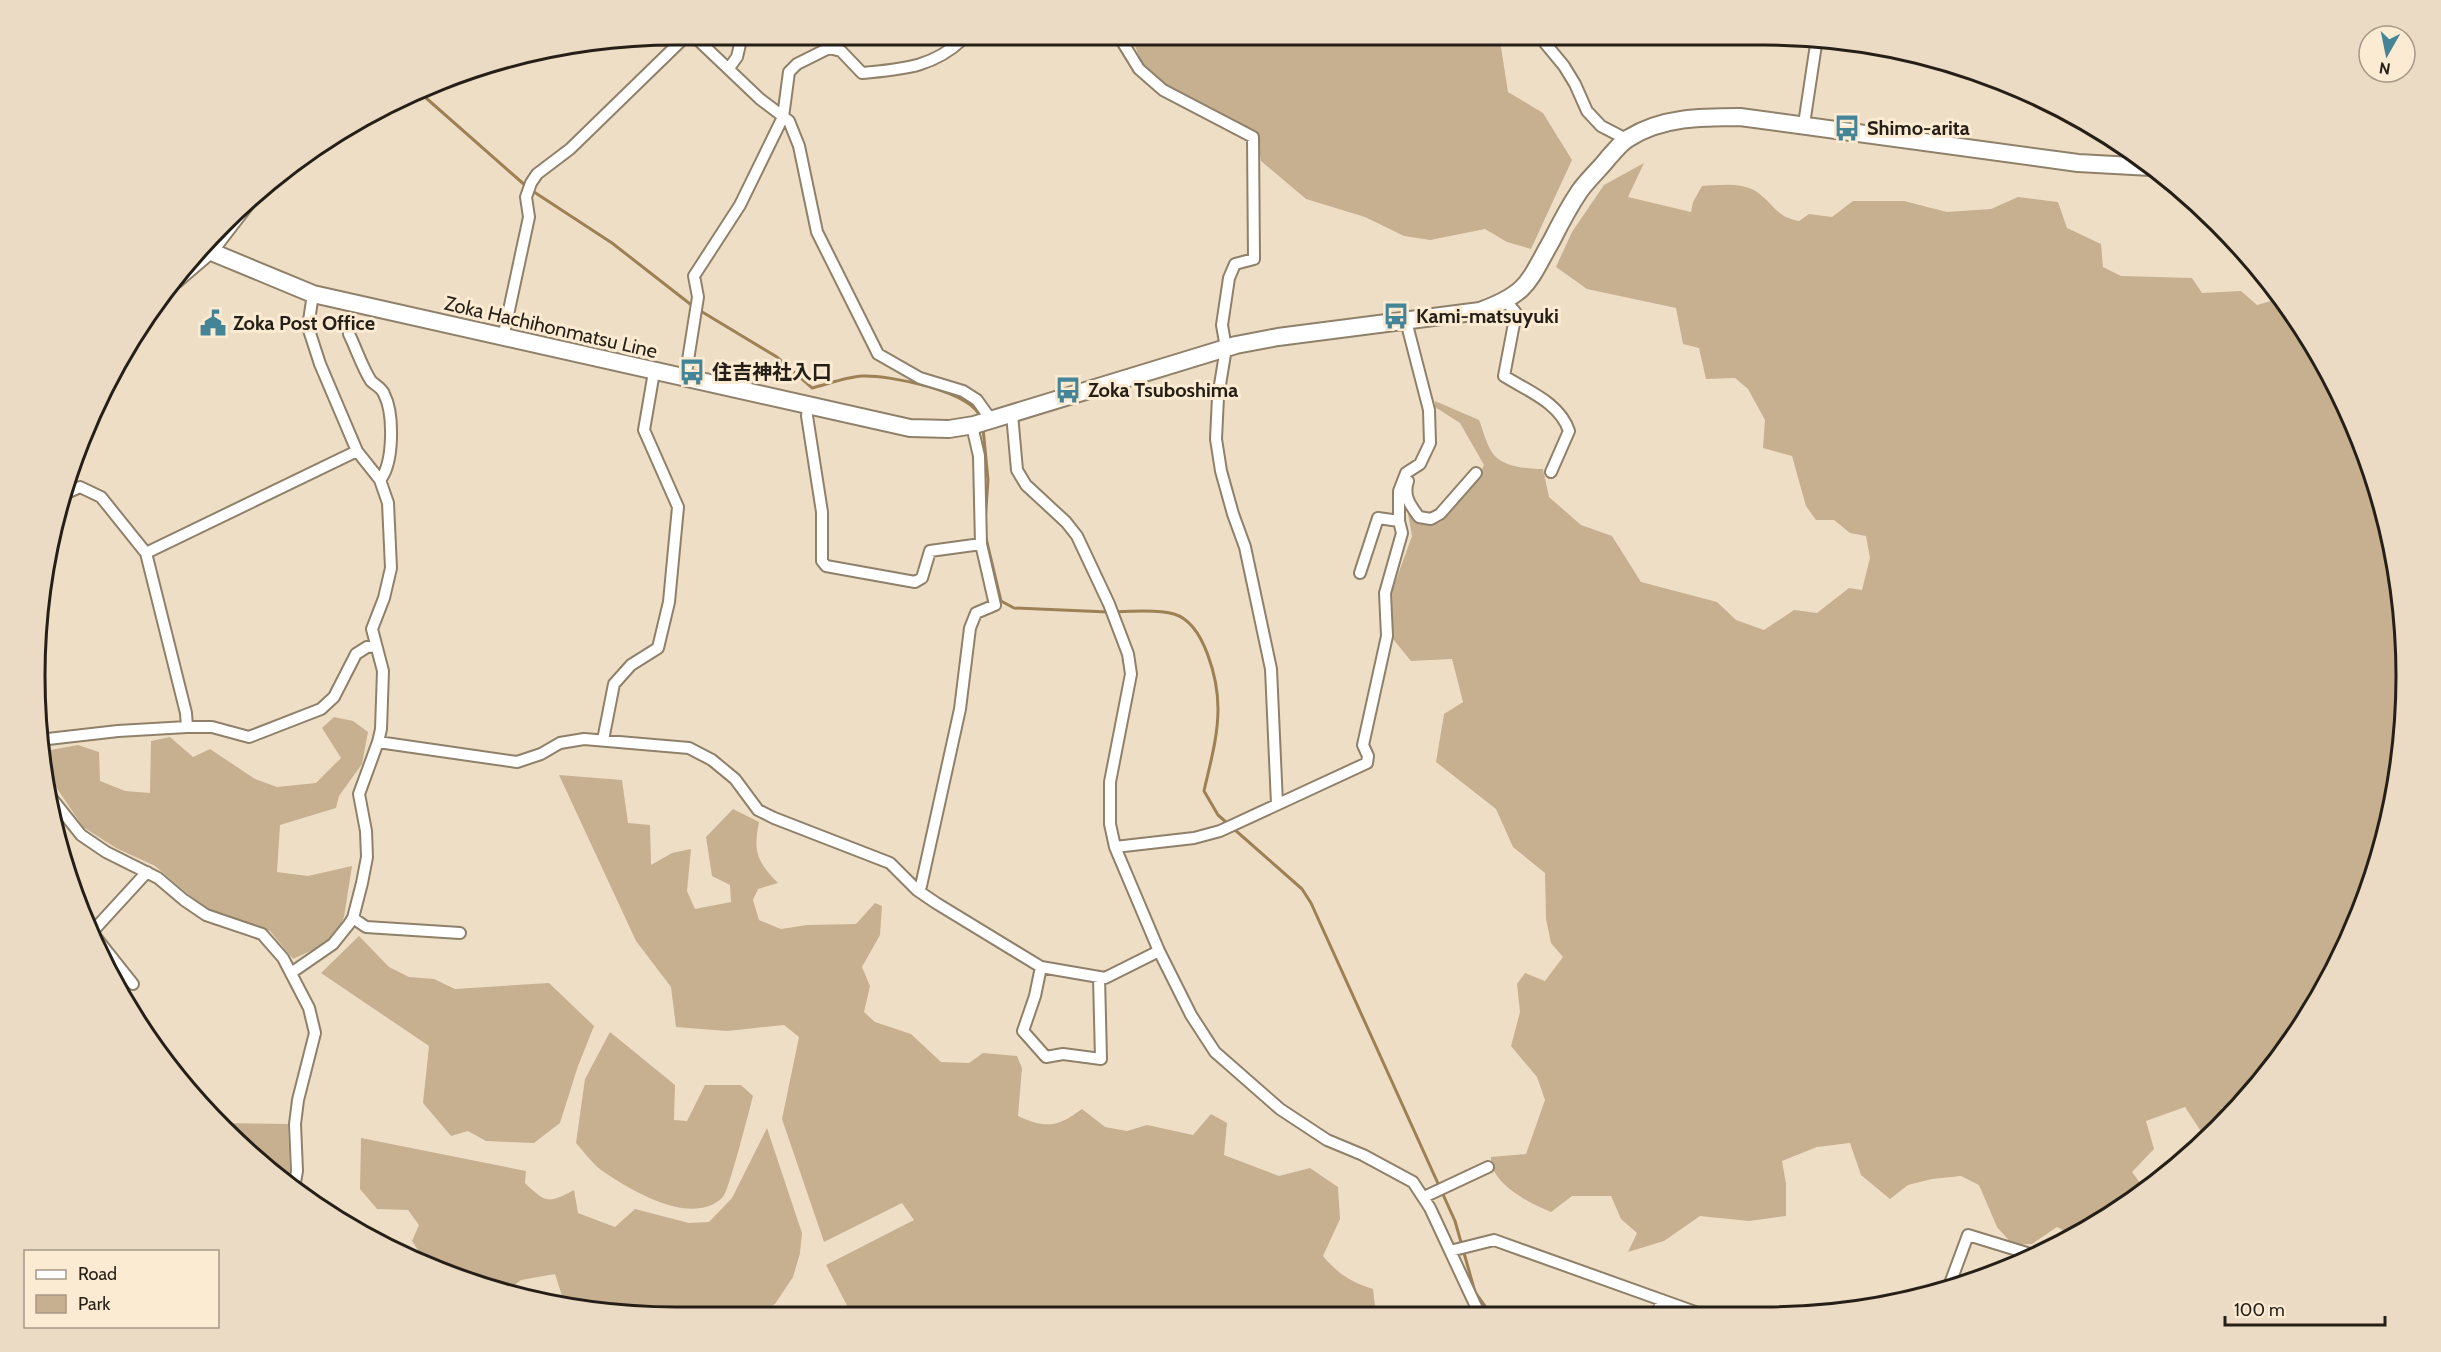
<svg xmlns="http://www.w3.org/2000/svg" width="2441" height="1352" viewBox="0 0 2441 1352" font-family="Cabin,'Noto Sans JP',sans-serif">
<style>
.green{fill:#c6b090}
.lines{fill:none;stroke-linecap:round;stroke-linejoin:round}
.stream{stroke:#9d8054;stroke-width:3}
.street-casing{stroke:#8f806a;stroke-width:14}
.secondary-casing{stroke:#8f806a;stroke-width:20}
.street{stroke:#fff;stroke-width:10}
.secondary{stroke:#fff;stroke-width:16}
.labels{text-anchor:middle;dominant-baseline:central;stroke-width:6;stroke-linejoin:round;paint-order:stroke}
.poi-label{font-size:20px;font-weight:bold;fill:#251f17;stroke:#fcebd3;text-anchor:start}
.street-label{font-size:20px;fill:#251f17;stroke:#fcebd3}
.rim{fill:none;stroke:#251f17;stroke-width:3}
</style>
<rect width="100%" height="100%" fill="#efdec6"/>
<path class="green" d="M 1492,37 L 1501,47 L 1508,92 L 1543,113 L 1572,160 L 1531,249 L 1507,242 L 1485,229 L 1430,240 L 1404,236 L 1365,217 L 1306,199 L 1261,161 L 1257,134 L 1165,88 L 1144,69 L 1132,38 Z
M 1644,163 L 1628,197 L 1691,212 L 1693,202 L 1702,186 C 1718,185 1743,182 1757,192 C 1775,205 1776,217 1799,221 L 1809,214 L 1832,217 L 1853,201 L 1904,201 L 1947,212 L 1991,209 L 2018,197 L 2058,202 L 2067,228 L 2101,244 L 2103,267 L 2121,276 L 2192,278 L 2202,293 L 2241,291 L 2257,305 L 2271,301 L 2279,294 L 2340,393 L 2385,510 L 2405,634 L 2401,760 L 2372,883 L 2320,997 L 2235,1108 L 2222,1107 L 2218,1123 L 2206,1139 L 2185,1107 L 2146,1121 L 2154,1149 L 2132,1172 L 2143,1187 C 2124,1210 2098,1221 2071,1234 L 2057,1227 L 2032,1244 L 2013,1245 L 1997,1227 L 1979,1185 L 1961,1176 L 1932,1179 L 1908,1185 L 1890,1199 L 1861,1175 L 1850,1143 L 1817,1147 L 1782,1161 L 1786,1184 L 1786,1216 L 1749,1221 L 1700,1216 L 1664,1241 L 1628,1252 L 1637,1233 L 1621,1219 L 1611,1196 L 1572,1196 L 1551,1212 C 1531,1204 1489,1183 1491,1157 L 1526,1154 L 1545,1100 L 1537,1077 L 1511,1046 L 1520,1012 L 1517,984 L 1525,973 L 1545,981 L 1563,957 L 1551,943 L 1546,919 L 1545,873 L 1513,847 L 1496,809 L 1436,762 L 1444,714 L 1463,702 L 1452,659 L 1411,661 L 1393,639 L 1392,591 L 1412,536 L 1408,514 L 1425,525 L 1441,522 L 1476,481 L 1484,465 L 1460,423 L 1435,407 L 1435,401 L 1479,420 C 1483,430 1487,447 1494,455 C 1504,467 1528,469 1543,469 L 1549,497 L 1581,525 L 1612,536 L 1641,582 L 1717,602 L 1736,620 L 1764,630 L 1794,610 L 1817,613 L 1849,588 L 1862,590 L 1870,558 L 1866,536 L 1850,533 L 1834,520 L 1816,520 L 1806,506 L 1792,456 L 1763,448 L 1765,420 L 1748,389 L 1735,378 L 1706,379 L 1699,348 L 1683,344 L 1676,308 L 1587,289 L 1556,267 L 1572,232 L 1604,185 Z
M 334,717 L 353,721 L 368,732 L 362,764 L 339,796 L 336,808 L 280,825 L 277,872 L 308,876 L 352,866 L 344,917 L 334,940 L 293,959 L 270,931 L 207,910 L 155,866 L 116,848 L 83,827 L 58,790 L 41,758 L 40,752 L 78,745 L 99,752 L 100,781 L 125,791 L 150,793 L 151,741 L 170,737 L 193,757 L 210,749 L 255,779 L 277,787 L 316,783 L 341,758 L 322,728 Z
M 559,775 L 622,780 L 628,823 L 650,825 L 651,865 L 672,853 L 691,849 L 687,891 L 695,909 L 731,902 L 730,885 L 712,876 L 706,837 L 733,809 L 759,822 C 753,853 757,861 778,883 L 758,889 L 753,900 L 759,920 L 781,929 L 807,925 L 856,924 L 875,903 L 882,906 L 880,935 L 862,967 L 870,986 L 864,1012 L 875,1022 L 911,1034 L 941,1062 L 969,1063 L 983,1053 L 1017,1056 L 1022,1068 L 1018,1116 C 1046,1129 1058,1127 1082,1109 L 1105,1127 L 1127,1131 L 1147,1125 L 1193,1135 L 1211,1114 L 1227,1123 L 1224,1155 L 1279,1176 L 1310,1168 L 1338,1187 L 1340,1219 L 1323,1256 C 1338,1274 1351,1282 1373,1289 L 1376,1314 L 852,1315 L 826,1265 L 914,1220 L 902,1203 L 824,1242 L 782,1119 L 799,1037 L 784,1025 L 727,1031 L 676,1027 L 671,987 L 636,941 Z
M 359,936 L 389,967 L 409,977 L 434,979 L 455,989 L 549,983 L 594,1026 L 578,1066 L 560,1123 L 534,1143 L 486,1141 L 468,1131 L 451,1136 L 423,1103 L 429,1046 L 321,973 Z
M 610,1032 L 675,1085 L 674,1120 L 687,1121 L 705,1085 L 741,1085 L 753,1096 C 749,1111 729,1191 723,1197 C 692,1228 630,1190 601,1170 C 592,1163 584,1152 576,1143 L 585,1079 Z
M 217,1123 L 288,1124 L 290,1175 L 286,1182 L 253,1159 Z
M 767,1128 L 802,1233 L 800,1253 L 793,1277 L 775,1304 L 755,1316 L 634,1316 L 564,1302 L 555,1274 L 521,1280 L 507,1291 L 472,1284 L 469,1280 L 427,1264 L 412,1241 L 419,1225 L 408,1210 L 377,1209 L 360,1189 L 361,1138 L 526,1171 L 525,1183 C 546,1203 548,1204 574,1190 L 578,1213 L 615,1227 L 635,1209 L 689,1223 L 709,1222 L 732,1198 Z"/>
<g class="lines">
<path class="stream" d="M 417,90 L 526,186
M 531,190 L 612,243 L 694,307
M 699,310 L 777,357 L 812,388 C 828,384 846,377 862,376 C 889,375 973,391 981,419
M 983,428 L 988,480 L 985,523
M 986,538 L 1001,601 L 1014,608 L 1108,612
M 1114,612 C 1130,611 1159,609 1174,614 C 1205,623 1218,681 1218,709 C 1218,737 1210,764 1204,791 L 1218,815 L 1302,889 L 1311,903 L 1455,1221 L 1475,1292 L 1490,1313"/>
<g class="street-casing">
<path id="street" d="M 1540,37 L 1564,66 L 1575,84 L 1587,111 L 1601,126 L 1626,139
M 1120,38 L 1139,69 L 1163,90 L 1253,137 L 1254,259 L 1235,264 L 1229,278 L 1222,325 L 1226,348 L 1218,397 L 1216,439 L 1221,471 L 1233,514 L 1245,547 L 1271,669 L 1277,804
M 698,40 L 760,99 L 789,121 L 799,146 L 817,232 L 878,354 L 920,378 L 963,391 L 977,400 L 992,421
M 729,68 L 737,57 L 741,40
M 1804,124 L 1817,38
M 1506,301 L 1516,313 L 1504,376 C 1528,391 1560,403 1569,431 L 1551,472
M 349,334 C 356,348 362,367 371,381 C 375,385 382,388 384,394 C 394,413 394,463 380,480
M 503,338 L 529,217 L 526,197 L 531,183 L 537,174 L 570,149 L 682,40
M 685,379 L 698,297 L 694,276 L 740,205 L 783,117 L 789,72 L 797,64 L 829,48 L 841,51 L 862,73 C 902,69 932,68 963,39
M 808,406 L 807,416 L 822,512 L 822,561 L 826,566 L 915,582 L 922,578 L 930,551 L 981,544
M 1012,414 L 1017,470 L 1026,485 L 1066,522 L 1077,536 L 1109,604 L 1128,654 L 1131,674 L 1110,782 L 1110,824 L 1115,847 L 1159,951 L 1191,1015 L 1215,1052 L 1280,1109 L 1327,1140 L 1363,1155 L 1413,1182 L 1430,1208 L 1479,1313
M 1408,481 C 1403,496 1410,505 1419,517 L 1431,519 L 1440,514 L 1476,473
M 62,495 L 80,487 L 101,497 L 146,553 L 186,713 L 187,727
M 146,553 L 357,451
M 1360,573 L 1378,518 L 1399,521
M 39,740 L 118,731 L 187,727 L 212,727 L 249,737 L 321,709 L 334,697 L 356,654 L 367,647 L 376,646
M 603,740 L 614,684 L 631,665 L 658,648 L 669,602 L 678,507 L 644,430 L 654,372
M 378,742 L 517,762 L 541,754 L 560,743 L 584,739 L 689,748 L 712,760 L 735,779 L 758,810 L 774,818 L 890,863 L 917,890 L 936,903 L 1041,967 L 1105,978 L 1159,951
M 46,791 L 81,835 L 106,852 L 158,878 L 184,900 L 206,915 L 262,934 L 283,958 L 309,1008 L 315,1033 L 298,1100 L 295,1124 L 297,1171 L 294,1188
M 1115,847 L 1194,838 L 1220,831 L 1367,763 L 1368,756 L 1363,745 L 1387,636 L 1385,593 L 1402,533 L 1399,521 L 1399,491 L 1406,473 L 1420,464 L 1430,443 L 1429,410 L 1406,321
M 917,890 L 921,886 L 960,709 L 970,628 L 976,613 L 995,605 L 981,544 L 979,456 L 972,426
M 353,918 L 366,927 L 460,933
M 83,921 L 133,984
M 88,932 L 92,932 L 147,872
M 1041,967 L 1035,996 L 1023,1031 L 1046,1057 L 1063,1054 L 1101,1059 L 1099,977
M 291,973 L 333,944 L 349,924 L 353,918 L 362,883 L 367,857 L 366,831 L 359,794 L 378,742 L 381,729 L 383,671 L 372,629 L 384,598 L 391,568 L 388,503 L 380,480 L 357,451 L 320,364 L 308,327 L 313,294
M 1424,1197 L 1488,1167
M 1450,1251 L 1494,1240 L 1698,1313
M 1948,1289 L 1968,1235 L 2030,1254
M 1657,1313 L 1662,1300"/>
</g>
<g class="secondary-casing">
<path id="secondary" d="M 202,248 L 313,294 L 910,428 L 949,429 L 974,425 L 1236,345 L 1278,337 L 1480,311 C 1529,293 1528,282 1552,240 C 1560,224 1569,207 1579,192 C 1587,180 1600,169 1609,157 C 1615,151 1621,142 1629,138 C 1662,117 1702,117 1740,117 L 2078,163 L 2151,167
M 175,280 L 209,251 L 249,199"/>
</g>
<use href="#street" class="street"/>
<use href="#secondary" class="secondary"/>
</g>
<defs>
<g id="bus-bare" transform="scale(2.07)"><path d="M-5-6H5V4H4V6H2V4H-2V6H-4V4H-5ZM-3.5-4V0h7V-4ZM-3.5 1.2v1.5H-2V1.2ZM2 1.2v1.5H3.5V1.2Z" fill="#438497" stroke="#fcebd3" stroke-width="2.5" paint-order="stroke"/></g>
<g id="civic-bare" transform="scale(2.07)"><path d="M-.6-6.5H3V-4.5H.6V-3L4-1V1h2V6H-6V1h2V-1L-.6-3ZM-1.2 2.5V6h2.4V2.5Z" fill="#438497" stroke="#fcebd3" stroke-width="2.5" paint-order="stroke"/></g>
</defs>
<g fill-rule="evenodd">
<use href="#bus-bare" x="1847" y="128"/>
<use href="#bus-bare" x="1396" y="316"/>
<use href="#civic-bare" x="213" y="323"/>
<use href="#bus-bare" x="692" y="372"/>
<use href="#bus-bare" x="1068" y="390"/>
</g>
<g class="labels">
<g class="poi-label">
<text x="1867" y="128">Shimo-arita</text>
<text x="1416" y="316">Kami-matsuyuki</text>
<text x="233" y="323">Zoka Post Office</text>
<text x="712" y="372">住吉神社入口</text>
<text x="1088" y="390">Zoka Tsuboshima</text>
</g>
<g class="street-label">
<text transform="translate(551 327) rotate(13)">Zoka Hachihonmatsu Line</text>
</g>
</g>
<path d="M0 0H2441V1352H0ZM676 45H1765A631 631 0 0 1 2396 676V676A631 631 0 0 1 1765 1307H676A631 631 0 0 1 45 676V676A631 631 0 0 1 676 45Z" fill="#ebdbc4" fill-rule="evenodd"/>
<path class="rim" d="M676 45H1765A631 631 0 0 1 2396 676V676A631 631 0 0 1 1765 1307H676A631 631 0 0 1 45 676V676A631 631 0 0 1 676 45Z"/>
<rect x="24" y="1250" width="195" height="78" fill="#fcebd3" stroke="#a69988" stroke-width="1.5"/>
<rect x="36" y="1270" width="30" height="9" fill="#ffffff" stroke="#a69988" stroke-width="1.5"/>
<text x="78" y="1280" font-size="18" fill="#251f17">Road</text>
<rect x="36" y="1295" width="30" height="18" fill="#c6b090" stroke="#a69988" stroke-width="1.5"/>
<text x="78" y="1310" font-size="18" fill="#251f17">Park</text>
<g transform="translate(2387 54) rotate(189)"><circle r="28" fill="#fcebd3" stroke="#a69988" stroke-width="1.5"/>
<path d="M0-4.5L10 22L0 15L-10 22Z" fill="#438497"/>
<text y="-9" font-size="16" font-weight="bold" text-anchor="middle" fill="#251f17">N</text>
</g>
<path d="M2225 1316v9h160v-9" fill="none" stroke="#251f17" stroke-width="3"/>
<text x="2234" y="1316" font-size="18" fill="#251f17" stroke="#fcebd3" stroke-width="4.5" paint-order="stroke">100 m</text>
</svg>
